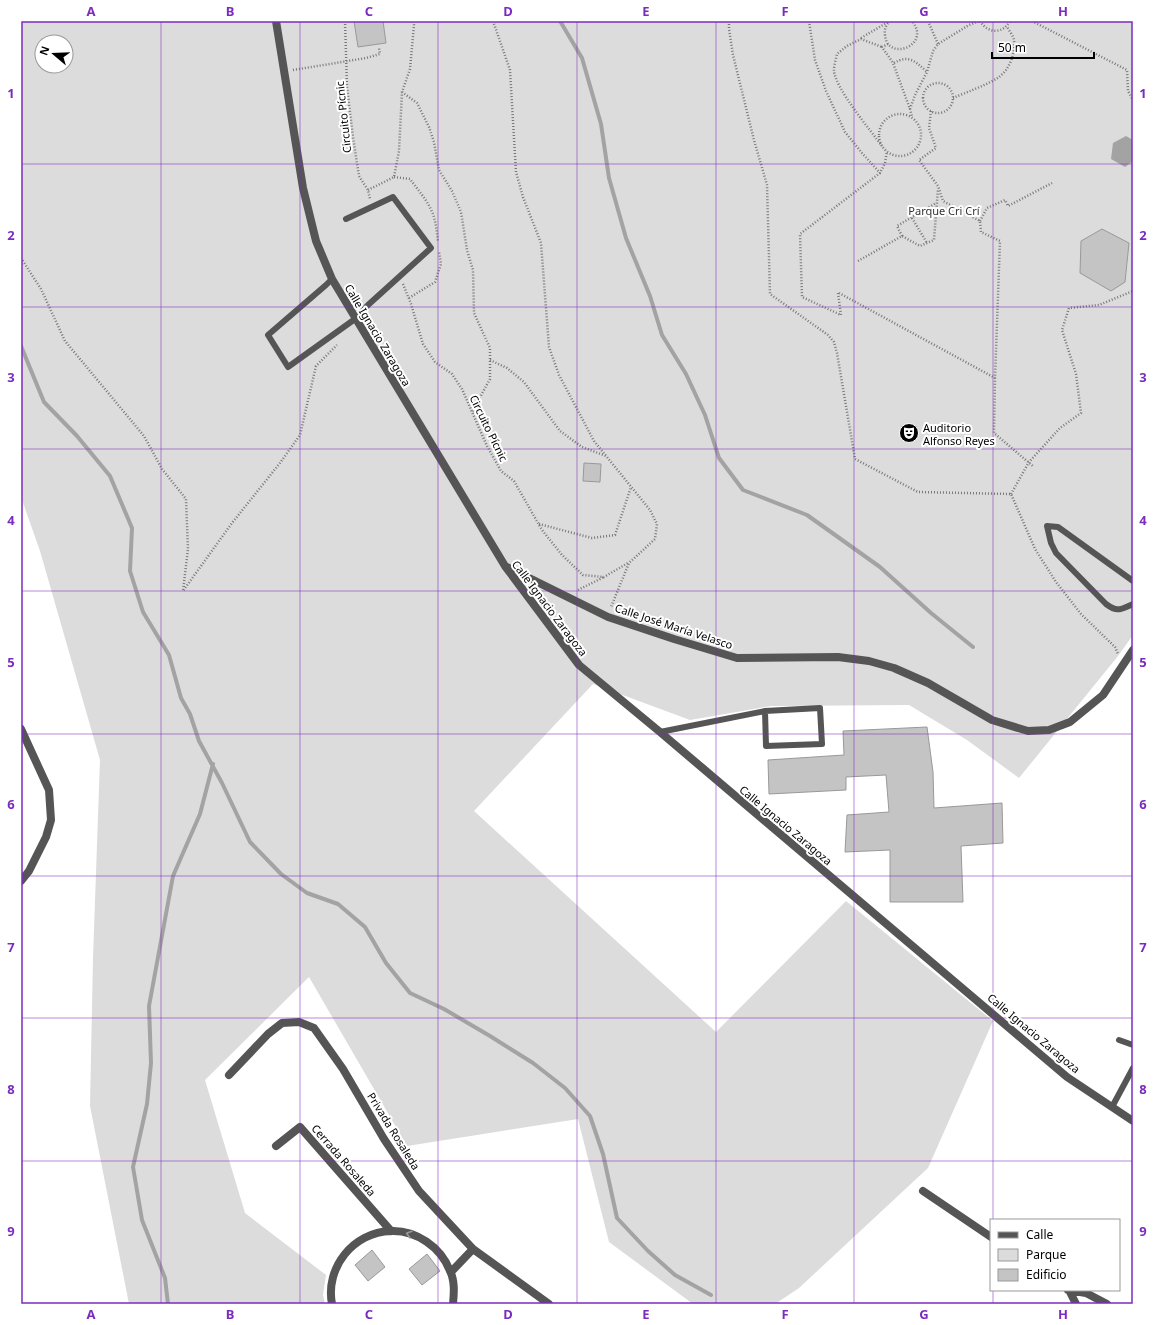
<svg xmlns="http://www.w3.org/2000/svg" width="1154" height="1325" viewBox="0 0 1154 1325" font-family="'Noto Sans',sans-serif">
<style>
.green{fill:#dcdcdc;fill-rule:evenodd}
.water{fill:#a3a3a3}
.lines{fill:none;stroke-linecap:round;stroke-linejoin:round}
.stream{stroke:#a3a3a3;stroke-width:4}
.building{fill:#c4c4c4;stroke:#999}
.path{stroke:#777;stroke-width:2.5;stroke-dasharray:1 2;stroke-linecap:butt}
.service{stroke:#555;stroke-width:6}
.minor{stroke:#555;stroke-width:8}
.oneway{stroke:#999}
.grid{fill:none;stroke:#7b2cbf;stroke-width:1;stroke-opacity:0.55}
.labels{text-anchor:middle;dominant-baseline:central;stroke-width:4;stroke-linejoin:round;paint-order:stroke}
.street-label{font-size:11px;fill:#000;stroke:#fff}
.park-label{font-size:11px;fill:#333;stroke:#fff}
.poi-label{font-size:11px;fill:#000;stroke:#fff;text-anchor:start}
.neatline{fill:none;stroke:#7b2cbf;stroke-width:1.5}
.grid-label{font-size:13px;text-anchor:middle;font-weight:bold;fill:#7b2cbf}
</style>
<rect width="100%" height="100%" fill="#fff"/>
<path class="green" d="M 21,21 L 1133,21 L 1133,635 L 1118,656 L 1019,778 L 967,740 L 909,705 L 771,706 L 690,720 L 593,684 L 474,811 L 716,1032 L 846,901 L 993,1021 L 928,1168 L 799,1288 L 775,1304 L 693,1304 L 609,1242 L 578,1119 L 407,1146 L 309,977 L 205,1080 L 245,1213 L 326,1275 L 323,1295 L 325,1304 L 129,1304 L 90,1106 L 93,958 L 100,760 L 40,551 L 21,497 ZM 42,42 L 66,42 L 66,66 L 42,66 Z"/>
<path class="water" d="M 1126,136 L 1133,140 L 1133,161 L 1125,167 L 1111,159 L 1113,143 Z"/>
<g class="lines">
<path class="stream" d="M 560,21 L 582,58 L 601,124 L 609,178 L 626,238 L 650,296 L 662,335 L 686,374 L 705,415 L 719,458 L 743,490 L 807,515 L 880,567 L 931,613 L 973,647
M 21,346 L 44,402 L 77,436 L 110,476 L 132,528 L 130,571 L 143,612 L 169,655 L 181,698 L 190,714 L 199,741 L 222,783 L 250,842 L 281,874 L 307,893 L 338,904 L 365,927 L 386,963 L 410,993 L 444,1009 L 490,1036 L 533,1063 L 565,1088 L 590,1116 L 603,1154 L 617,1218 L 648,1251 L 675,1275 L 711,1295
M 168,1304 L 165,1278 L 142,1220 L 133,1167 L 147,1104 L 151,1063 L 149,1006 L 173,876 L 200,814 L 213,764"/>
</g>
<path class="building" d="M 354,21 L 383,21 L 386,43 L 358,47 Z
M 1102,229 L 1129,243 L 1125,282 L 1111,291 L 1080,273 L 1081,241 Z
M 584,463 L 601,464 L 600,482 L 583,481 Z
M 927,727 L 933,772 L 934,808 L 1002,803 L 1003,843 L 961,846 L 963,902 L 890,902 L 890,850 L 845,852 L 847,815 L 889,812 L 886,775 L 846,777 L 846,790 L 769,794 L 768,760 L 844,755 L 843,731 Z
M 372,1250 L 385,1267 L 368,1281 L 355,1265 Z
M 427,1254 L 440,1271 L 422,1285 L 409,1269 Z"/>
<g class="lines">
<path class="path" d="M 345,21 L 347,87 L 353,137 L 359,176 L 368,190 L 370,199
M 493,21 L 510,70 L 516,172 L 523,197 L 541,243 L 549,347 L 559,375 L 594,441 L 650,510 L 657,524 L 655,539 L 629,563 L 611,607
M 729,21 L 729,29 L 733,55 L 754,140 L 767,185 L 770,294 L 828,335 L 834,342 L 837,353 L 855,459 L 918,492 L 1011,494 L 1035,549 L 1056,582 L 1081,614 L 1115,647 L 1118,654
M 809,21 L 815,60 L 826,91 L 845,132 L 862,153 L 880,173
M 890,21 C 886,25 884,29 885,35 C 887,62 932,46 912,21
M 928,21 L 938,44
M 980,21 C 988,34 1003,34 1010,21
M 1032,21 L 1127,70 L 1128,91 L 1133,100
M 861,38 L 888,22
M 888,44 L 882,47 L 893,63 L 910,109 L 912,117
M 894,63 C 909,54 916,62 927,72
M 293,70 L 366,58 L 380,54 L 379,48
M923 98a15 15 0 1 1 30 0a15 15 0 1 1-30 0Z
M 402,92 L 417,103 L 429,127 L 434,142 L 439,170 L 452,191 L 461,212 L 467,250 L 473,270 L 474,313 L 490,348 L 490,379 L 472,412
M 953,98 C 967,92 987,85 999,77 C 1009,70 1016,53 1014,40 C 1013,35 1009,31 1007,26
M 910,109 L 915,95 L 927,72 L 933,51 L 938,44 L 969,25 L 979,21
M 931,111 L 929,128 L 936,148 L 919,160 L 938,186 L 943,201 L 980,221 L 981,232 L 1000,241 L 995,378 L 994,433 L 1034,467
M879 135a21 21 0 1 1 42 0a21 21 0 1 1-42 0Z
M 882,146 C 871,131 834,87 834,70 C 834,65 836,59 837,54 L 847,46 L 861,39 L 882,47
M 394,177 L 410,179 C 418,190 428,201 433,214 C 436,223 437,232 438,242
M 368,190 L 394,177 L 399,151 L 402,92 L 410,69 L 414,25 L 413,21
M 912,218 L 927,243
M 980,221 L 987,208 L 1005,200 L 1008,206 L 1052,183
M 902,236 L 897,226 L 936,203
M 21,258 L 41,289 L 65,341 L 144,436 L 162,469 L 186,499 L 188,549 L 183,591 L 232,523 L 280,463 L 300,435 L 316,366 L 337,345
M 858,261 L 902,236 L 920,246 L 934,240 L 938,189
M 403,284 L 411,304 L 423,344 L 435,362 L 452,374 L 462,389 L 487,446 L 501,471 L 514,481 L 542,530 L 562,555 L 583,575 L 604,577 L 628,563
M 838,293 L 841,315 L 802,297 L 800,234 L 880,173 L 885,163 L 887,151
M 839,293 L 995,378
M 409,298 L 435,282 L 441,264 L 439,252
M 490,360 L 507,368 L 524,382 L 560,431 L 582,447 L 606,456
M 1011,494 L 1029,462 L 1060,428 L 1081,413 L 1076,374 L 1062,330 L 1069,308 L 1099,305 L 1133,291
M 539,524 L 592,538 L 615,535 L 631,487
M 578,590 L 604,577"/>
<path class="service" d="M 332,279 L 326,285 L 268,335 L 288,367 L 355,319 L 368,305 L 431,248 L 393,197 L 346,219
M 1133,581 L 1058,527 L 1047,526 L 1051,543 L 1056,553 L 1106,604 C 1118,613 1121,609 1133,604
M 660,732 L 765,711 L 820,708 L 822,744 L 766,746 L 765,711
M 1119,1040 L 1133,1045
M 1112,1107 L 1133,1068"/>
<path class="minor" d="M 276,21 L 303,188 L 316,241 L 332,279 L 505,566 L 579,665 L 660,732 L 1067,1077 L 1133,1121
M 507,567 L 608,617 L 674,639 L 737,658 L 838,657 L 869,661 L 894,668 L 928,683 L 992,720 L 1028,731 L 1049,730 L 1070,722 L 1103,695 L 1133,650
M 21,729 L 49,790 L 51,820 L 46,837 L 29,871 L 21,881
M 229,1075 L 268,1034 L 282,1023 L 299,1022 L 314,1028 L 343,1069 L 384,1139 L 419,1191 L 473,1249 L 549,1304
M 276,1146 L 300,1127 L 391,1231
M 923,1191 L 991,1237
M 451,1272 L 473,1249
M 1068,1290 L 1086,1293 L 1107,1304
M 1069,1290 L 1076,1304
M 332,1304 C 325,1268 353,1232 391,1231 C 416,1230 441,1247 450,1271 C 455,1281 454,1293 453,1304"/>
</g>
<defs><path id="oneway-chevron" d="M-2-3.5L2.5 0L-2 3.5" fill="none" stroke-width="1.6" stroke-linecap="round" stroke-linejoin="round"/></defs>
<use class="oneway" href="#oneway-chevron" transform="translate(409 1234) rotate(-164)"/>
<path class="grid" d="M 161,21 L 161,1304M 300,21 L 300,1304M 438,21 L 438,1304M 577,21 L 577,1304M 716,21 L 716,1304M 854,21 L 854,1304M 993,21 L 993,1220M 21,164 L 1133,164M 21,307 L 1133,307M 21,449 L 1133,449M 21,591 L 1133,591M 21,734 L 1133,734M 21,876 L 1133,876M 21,1018 L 1133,1018M 21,1161 L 1133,1161M 993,1290 L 993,1304"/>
<defs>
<g id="theatre-disc" transform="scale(1)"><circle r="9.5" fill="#000" stroke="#fff"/><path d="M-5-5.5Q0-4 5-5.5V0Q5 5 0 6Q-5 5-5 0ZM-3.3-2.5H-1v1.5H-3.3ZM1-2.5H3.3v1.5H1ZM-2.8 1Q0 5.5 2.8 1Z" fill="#fff"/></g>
</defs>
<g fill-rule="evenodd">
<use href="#theatre-disc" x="909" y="433"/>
</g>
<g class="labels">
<g class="street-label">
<text transform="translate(343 117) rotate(-96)">Circuito Pícnic</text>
<text transform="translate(378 335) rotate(59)">Calle Ignacio Zaragoza</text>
<text transform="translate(489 428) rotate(64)">Circuito Pícnic</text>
<text transform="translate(550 608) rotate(53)">Calle Ignacio Zaragoza</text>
<text transform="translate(674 626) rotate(18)">Calle José María Velasco</text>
<text transform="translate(786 825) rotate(40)">Calle Ignacio Zaragoza</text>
<text transform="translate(1034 1033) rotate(40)">Calle Ignacio Zaragoza</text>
<text transform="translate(394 1131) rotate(58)">Privada Rosaleda</text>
<text transform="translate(344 1160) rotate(49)">Cerrada Rosaleda</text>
</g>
<g class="park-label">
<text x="944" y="210">Parque Cri Crí</text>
</g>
<g class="poi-label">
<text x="923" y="427">Auditorio<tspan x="923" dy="13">Alfonso Reyes</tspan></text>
</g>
</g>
<rect width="1154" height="1325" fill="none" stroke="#ffffff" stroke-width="44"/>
<rect x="990" y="1219" width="130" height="72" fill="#ffffff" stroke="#999999"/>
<rect x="998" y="1232" width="20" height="6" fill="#555555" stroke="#999999"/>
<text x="1026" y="1239" font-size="12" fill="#000000">Calle</text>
<rect x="998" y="1249" width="20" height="12" fill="#dcdcdc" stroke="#999999"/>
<text x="1026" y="1259" font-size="12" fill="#000000">Parque</text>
<rect x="998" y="1269" width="20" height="12" fill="#c4c4c4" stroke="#999999"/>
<text x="1026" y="1279" font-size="12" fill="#000000">Edificio</text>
<g transform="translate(54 54) rotate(289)"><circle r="19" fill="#ffffff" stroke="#999999"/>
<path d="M0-3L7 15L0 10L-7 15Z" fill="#000000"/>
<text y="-6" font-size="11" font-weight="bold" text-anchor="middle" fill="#000000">N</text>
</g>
<path d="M992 52v6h102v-6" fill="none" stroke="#000000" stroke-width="2"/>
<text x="998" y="52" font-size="12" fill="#000000" stroke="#ffffff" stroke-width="3" paint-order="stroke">50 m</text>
<rect x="22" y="22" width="1110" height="1281" class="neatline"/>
<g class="grid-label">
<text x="91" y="16">A</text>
<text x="230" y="16">B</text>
<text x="369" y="16">C</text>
<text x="508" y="16">D</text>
<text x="646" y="16">E</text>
<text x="785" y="16">F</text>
<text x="924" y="16">G</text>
<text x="1063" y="16">H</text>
<text x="11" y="98">1</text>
<text x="1143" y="98">1</text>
<text x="11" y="240">2</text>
<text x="1143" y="240">2</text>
<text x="11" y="382">3</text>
<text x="1143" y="382">3</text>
<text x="11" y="525">4</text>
<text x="1143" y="525">4</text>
<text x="11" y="667">5</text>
<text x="1143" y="667">5</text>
<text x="11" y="809">6</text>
<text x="1143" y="809">6</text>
<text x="11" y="952">7</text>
<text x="1143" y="952">7</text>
<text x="11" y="1094">8</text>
<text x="1143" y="1094">8</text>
<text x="11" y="1236">9</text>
<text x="1143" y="1236">9</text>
<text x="91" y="1319">A</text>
<text x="230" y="1319">B</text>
<text x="369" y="1319">C</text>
<text x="508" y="1319">D</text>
<text x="646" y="1319">E</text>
<text x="785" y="1319">F</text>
<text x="924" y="1319">G</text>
<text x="1063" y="1319">H</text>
</g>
</svg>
